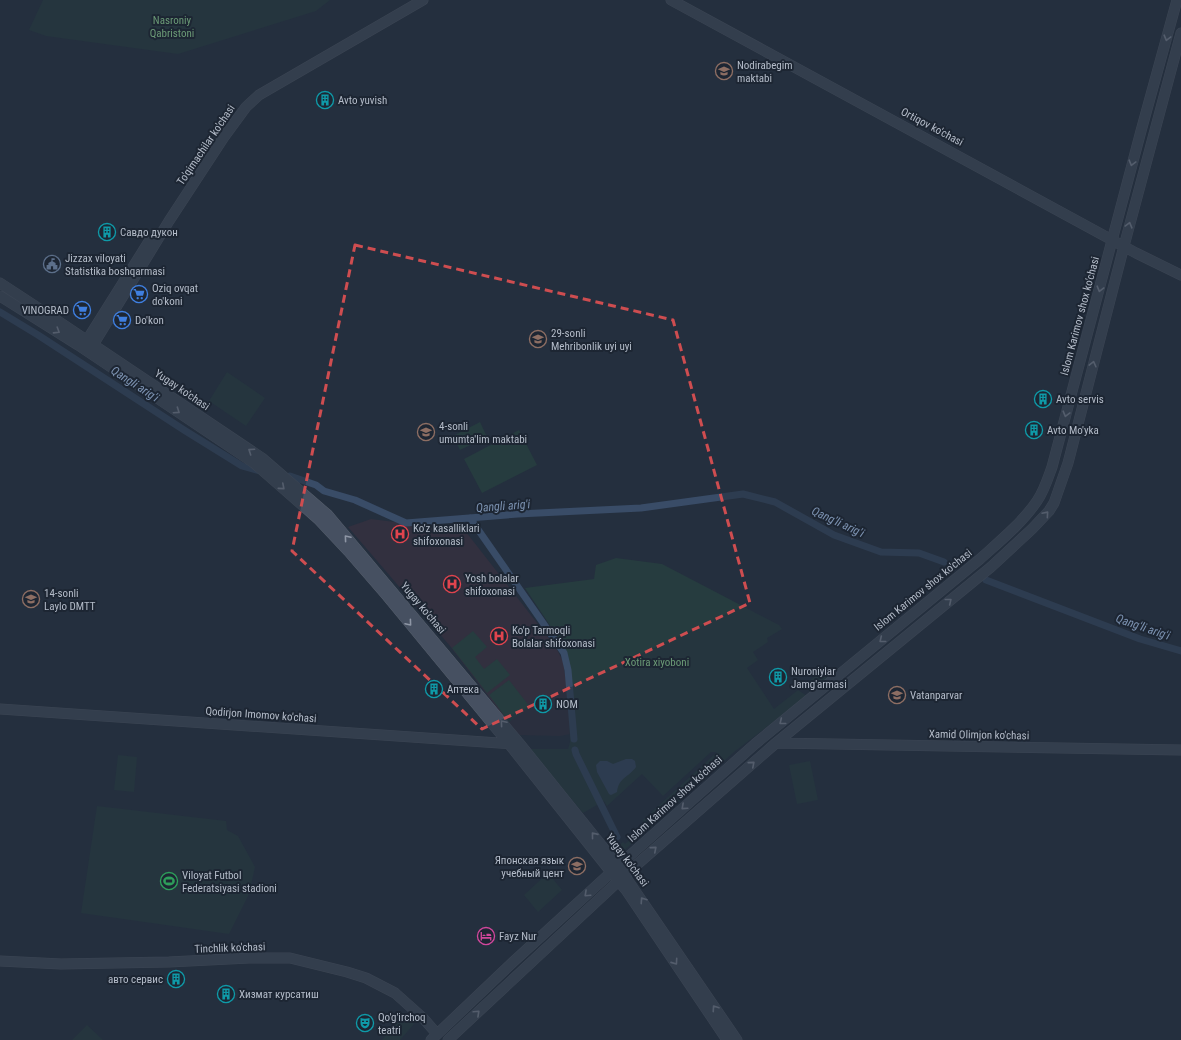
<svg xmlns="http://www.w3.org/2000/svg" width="1181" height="1040" viewBox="0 0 1181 1040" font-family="'Roboto Condensed',sans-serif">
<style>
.medical{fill:#32303f}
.green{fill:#263c3f}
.water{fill:#394c67}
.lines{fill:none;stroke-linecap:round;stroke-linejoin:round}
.canal{stroke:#394c67;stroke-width:7}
.secondary-casing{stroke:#565f6c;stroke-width:11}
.secondary{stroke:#465061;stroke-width:10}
.oneway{stroke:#8e96a5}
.marked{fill:none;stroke:#ce4d50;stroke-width:3;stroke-dasharray:8 5;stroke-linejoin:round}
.labels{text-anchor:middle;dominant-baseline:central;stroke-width:4;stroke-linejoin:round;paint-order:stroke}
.park-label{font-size:11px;fill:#6b9a76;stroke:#1d2633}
.poi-label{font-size:11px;fill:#b4bcc9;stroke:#1d2633;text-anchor:start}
.street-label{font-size:11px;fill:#b4bcc9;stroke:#1d2633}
.water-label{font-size:12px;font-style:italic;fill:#7c92b1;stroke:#1d2633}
</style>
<rect width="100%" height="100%" fill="#242f3e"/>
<path class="medical" d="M 371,519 L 435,527 L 453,531 L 466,532 L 555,646 L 563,661 L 569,702 L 570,734 L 560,736 L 518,735 L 450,646 L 348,527 Z"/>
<path class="green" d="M 43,0 L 330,0 L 316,11 L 178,54 L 46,36 L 29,30 Z
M 227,372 L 265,398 L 246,426 L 209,401 Z
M 480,422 L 487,437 L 460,450 L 453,436 Z
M 519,430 L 537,465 L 482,493 L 464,459 Z
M 616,558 L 662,564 L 779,625 L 782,629 L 767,638 L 768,642 L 753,652 L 758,660 L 747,668 L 774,709 L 798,690 L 807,696 L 734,752 L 619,855 L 616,855 L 611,852 L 623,842 L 625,844 L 644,827 L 643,820 L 717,752 L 711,752 L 663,796 L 642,774 L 607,806 L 604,801 L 583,813 L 529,749 L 568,749 L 570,742 L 569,702 L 565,648 L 525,588 L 594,579 L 596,565 Z
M 473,631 L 487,647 L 475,657 L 484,669 L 497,659 L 510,675 L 487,693 L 452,648 Z
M 826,668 L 832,677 L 811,693 L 804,685 Z
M 509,680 L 530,707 L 509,722 L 489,695 Z
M 118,755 L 137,757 L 134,792 L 114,790 Z
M 810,761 L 818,800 L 797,804 L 789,765 Z
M 97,806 L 226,821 L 227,830 L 238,836 L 255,867 L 249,894 L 229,934 L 81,913 Z
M 548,873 L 562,890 L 538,912 L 524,895 Z
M 403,1012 L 414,1024 L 400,1040 L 382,1040 Z
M 87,1025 L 103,1040 L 72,1040 Z"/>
<path class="water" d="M 626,759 L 632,759 L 635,761 L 636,767 C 628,778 619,777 617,792 L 611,795 L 609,794 L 597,772 L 596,765 L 600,761 L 607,761 L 613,764 Z"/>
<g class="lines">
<path class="canal" d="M 0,312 L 38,335 L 184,430 L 242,466 L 260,471
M 290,476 L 316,485 L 324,491 L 355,500 L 406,523 L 518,514 L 641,508 L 743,494 L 775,502 L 834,535 L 881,552 L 919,553 L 944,562
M 470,518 L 564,653 L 568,670 L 574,739
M 986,580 L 1140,639 L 1181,651
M 575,750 L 576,754 L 617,837"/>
<g class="secondary-casing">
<path id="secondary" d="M 671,0 L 1136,253 L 1181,275
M 0,283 L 55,319 L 262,458 L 328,515 L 520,744 L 618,866 L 737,1040
M 0,296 L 78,345 L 254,463 L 318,519 L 348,551 L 387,596 L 509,744 L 611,872 L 626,890 L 727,1040
M 84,345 L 153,235
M 90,350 L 169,221 L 224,137 L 246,107 L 259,95 L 423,0
M 0,709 L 513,744
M 776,743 L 1181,750
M 0,961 L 61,964 L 169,962 L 249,958 L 290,958 L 347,972 L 366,978 L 395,993 L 423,1018 L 437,1034
M 431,1040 L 513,962 L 618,866 L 755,744 L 980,559 C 1000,541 1022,523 1037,501 C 1044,491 1048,478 1052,467 L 1141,131 L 1177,0
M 448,1040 L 625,875 L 776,743 L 991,567 L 1032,529 L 1049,511 L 1054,503 L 1068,463 L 1124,246 L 1181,33"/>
</g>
<use href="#secondary" class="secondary"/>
</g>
<defs><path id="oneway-chevron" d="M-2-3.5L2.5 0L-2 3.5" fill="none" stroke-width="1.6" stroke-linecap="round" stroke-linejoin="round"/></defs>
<g class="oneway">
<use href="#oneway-chevron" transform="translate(1167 38) rotate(105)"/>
<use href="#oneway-chevron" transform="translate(1132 163) rotate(105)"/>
<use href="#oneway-chevron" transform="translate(1129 225) rotate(-75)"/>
<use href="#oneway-chevron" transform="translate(1100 289) rotate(105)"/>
<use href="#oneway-chevron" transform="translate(57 331) rotate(32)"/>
<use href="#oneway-chevron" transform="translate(1093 364) rotate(-76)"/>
<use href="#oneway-chevron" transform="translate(177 411) rotate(34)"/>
<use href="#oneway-chevron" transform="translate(1066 414) rotate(105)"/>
<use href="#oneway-chevron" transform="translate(251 451) rotate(-146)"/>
<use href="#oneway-chevron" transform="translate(282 487) rotate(41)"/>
<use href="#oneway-chevron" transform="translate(1046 514) rotate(-49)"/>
<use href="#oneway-chevron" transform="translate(347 538) rotate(-130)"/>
<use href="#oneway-chevron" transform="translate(949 601) rotate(-39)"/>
<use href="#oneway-chevron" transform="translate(409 623) rotate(50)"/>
<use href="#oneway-chevron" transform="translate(882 640) rotate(141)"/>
<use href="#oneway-chevron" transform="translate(782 722) rotate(141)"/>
<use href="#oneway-chevron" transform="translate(503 723) rotate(-130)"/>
<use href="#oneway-chevron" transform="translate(752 764) rotate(-41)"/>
<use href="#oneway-chevron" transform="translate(684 807) rotate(138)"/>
<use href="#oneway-chevron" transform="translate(594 835) rotate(-129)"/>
<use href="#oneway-chevron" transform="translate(654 849) rotate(-41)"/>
<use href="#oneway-chevron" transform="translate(587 894) rotate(137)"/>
<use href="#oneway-chevron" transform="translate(643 900) rotate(-124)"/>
<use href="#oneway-chevron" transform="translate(675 962) rotate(55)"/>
<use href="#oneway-chevron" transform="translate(715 1008) rotate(-124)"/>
<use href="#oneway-chevron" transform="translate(477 1013) rotate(-43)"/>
</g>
<path d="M0 0H1181V1040H0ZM 355,245 L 673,320 L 750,603 L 482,729 L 292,551 Z" fill="#242f3e" fill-opacity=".55" fill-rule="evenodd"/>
<path class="marked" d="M 355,245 L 673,320 L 750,603 L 482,729 L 292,551 Z"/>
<defs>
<g id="school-ring" transform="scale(0.9)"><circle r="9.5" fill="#1d2633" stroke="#8d6e63" stroke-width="1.5"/><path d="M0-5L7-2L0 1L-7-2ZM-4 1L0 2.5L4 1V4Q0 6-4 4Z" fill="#8d6e63"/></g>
<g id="building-ring" transform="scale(0.9)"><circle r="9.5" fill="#1d2633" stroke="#0f9aa8" stroke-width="1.5"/><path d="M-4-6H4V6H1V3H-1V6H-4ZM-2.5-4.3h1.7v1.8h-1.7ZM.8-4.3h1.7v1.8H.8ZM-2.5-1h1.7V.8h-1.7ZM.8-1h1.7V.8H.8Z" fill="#0f9aa8"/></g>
<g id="civic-ring" transform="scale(0.9)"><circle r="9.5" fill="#1d2633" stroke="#5c6f8a" stroke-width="1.5"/><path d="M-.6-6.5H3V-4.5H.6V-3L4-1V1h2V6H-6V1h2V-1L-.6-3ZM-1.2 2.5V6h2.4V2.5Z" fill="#5c6f8a"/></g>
<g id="supermarket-ring" transform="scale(0.9)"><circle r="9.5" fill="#1d2633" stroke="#3f7fe0" stroke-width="1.5"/><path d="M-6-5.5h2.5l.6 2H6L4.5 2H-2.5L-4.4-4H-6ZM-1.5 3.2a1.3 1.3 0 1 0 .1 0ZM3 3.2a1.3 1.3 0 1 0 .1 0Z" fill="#3f7fe0"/></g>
<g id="hospital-ring" transform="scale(0.9)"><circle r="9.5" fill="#1d2633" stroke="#e0444e" stroke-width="1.5"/><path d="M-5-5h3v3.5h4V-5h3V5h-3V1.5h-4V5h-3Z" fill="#e0444e"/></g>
<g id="stadium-ring" transform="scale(0.9)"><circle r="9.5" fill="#1d2633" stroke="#2e9e5b" stroke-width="1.5"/><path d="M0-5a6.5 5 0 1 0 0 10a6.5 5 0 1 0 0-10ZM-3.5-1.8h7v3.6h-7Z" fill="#2e9e5b"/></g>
<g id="hotel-ring" transform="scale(0.9)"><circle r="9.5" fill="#1d2633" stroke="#d1479c" stroke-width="1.5"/><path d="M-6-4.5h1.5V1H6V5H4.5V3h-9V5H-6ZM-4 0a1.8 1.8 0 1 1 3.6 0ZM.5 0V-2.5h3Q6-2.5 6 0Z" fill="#d1479c"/></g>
<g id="theatre-ring" transform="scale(0.9)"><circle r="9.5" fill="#1d2633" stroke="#0f9aa8" stroke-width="1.5"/><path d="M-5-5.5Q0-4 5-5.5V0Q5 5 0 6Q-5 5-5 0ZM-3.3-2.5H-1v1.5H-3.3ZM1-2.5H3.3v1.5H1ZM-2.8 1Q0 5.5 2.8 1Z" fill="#0f9aa8"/></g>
</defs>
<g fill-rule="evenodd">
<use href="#school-ring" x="724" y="71"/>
<use href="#building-ring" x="325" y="100"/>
<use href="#building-ring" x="107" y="232"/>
<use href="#civic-ring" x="52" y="264"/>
<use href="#supermarket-ring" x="139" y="294"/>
<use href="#supermarket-ring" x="82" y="310"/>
<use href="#supermarket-ring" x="122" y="320"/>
<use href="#school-ring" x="538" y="339"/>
<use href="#building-ring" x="1043" y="399"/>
<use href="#building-ring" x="1034" y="430"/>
<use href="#school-ring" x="426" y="432"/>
<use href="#hospital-ring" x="400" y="534"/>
<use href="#hospital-ring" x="452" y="584"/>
<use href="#school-ring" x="31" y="599"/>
<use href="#hospital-ring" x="499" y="636"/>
<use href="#building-ring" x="778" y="677"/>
<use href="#building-ring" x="434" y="689"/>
<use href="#school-ring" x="897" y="695"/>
<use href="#building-ring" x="543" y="704"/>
<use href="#school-ring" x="577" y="866"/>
<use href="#stadium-ring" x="169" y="881"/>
<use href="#hotel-ring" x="486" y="936"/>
<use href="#building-ring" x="176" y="979"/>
<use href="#building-ring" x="226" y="994"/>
<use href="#theatre-ring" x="365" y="1023"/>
</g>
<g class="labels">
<g class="park-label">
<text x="172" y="20">Nasroniy<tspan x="172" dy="13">Qabristoni</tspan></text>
<text x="657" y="662">Xotira xiyoboni</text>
</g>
<g class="poi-label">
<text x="737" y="65">Nodirabegim<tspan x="737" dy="13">maktabi</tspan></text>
<text x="338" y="100">Avto yuvish</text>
<text x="120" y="232">Cавдо дукон</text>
<text x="65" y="258">Jizzax viloyati<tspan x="65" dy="13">Statistika boshqarmasi</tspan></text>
<text x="152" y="288">Oziq ovqat<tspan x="152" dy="13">do'koni</tspan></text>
<text x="69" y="310" text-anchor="end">VINOGRAD</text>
<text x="135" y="320">Do'kon</text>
<text x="551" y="333">29-sonli<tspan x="551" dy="13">Mehribonlik uyi uyi</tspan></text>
<text x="1056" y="399">Avto servis</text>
<text x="439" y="426">4-sonli<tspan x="439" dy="13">umumta'lim maktabi</tspan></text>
<text x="1047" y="430">Avto Mo'yka</text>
<text x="413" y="528">Ko'z kasalliklari<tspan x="413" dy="13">shifoxonasi</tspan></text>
<text x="465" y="578">Yosh bolalar<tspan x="465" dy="13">shifoxonasi</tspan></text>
<text x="44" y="593">14-sonli<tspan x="44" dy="13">Laylo DMTT</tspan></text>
<text x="512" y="630">Ko'p Tarmoqli<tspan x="512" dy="13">Bolalar shifoxonasi</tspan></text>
<text x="791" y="671">Nuroniylar<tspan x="791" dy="13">Jamg'armasi</tspan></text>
<text x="447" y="689">Аптека</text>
<text x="910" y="695">Vatanparvar</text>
<text x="556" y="704">NOM</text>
<text x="564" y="860" text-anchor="end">Японская язык<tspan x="564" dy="13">учебный цент</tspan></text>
<text x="182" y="875">Viloyat Futbol<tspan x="182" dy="13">Federatsiyasi stadioni</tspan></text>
<text x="499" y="936">Fayz Nur</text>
<text x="163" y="979" text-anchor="end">авто сервис</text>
<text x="239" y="994">Хизмат курсатиш</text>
<text x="378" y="1017">Qo'g'irchoq<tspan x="378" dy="13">teatri</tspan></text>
</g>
<g class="street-label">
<text transform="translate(932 127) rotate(28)">Ortiqov ko'chasi</text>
<text transform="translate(206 145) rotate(-56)">To'qimachilar ko'chasi</text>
<text transform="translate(1080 316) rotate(-75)">Islom Karimov shox ko'chasi</text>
<text transform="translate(182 390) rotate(34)">Yugay ko'chasi</text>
<text transform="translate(923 590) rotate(-39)">Islom Karimov shox ko'chasi</text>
<text transform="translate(423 608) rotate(50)">Yugay ko'chasi</text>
<text transform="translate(261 715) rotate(4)">Qodirjon Imomov ko'chasi</text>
<text transform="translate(979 735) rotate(1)">Xamid Olimjon ko'chasi</text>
<text transform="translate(675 799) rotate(-42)">Islom Karimov shox ko'chasi</text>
<text transform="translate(627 860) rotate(53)">Yugay ko'chasi</text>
<text transform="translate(230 948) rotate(-2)">Tinchlik ko'chasi</text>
</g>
<g class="water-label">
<text transform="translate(135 384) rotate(33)">Qangli arig'i</text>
<text transform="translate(503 506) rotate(-4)">Qangli arig'i</text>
<text transform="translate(838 522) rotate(25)">Qang'li arig'i</text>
<text transform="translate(1143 627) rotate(19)">Qang'li arig'i</text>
</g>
</g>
</svg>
